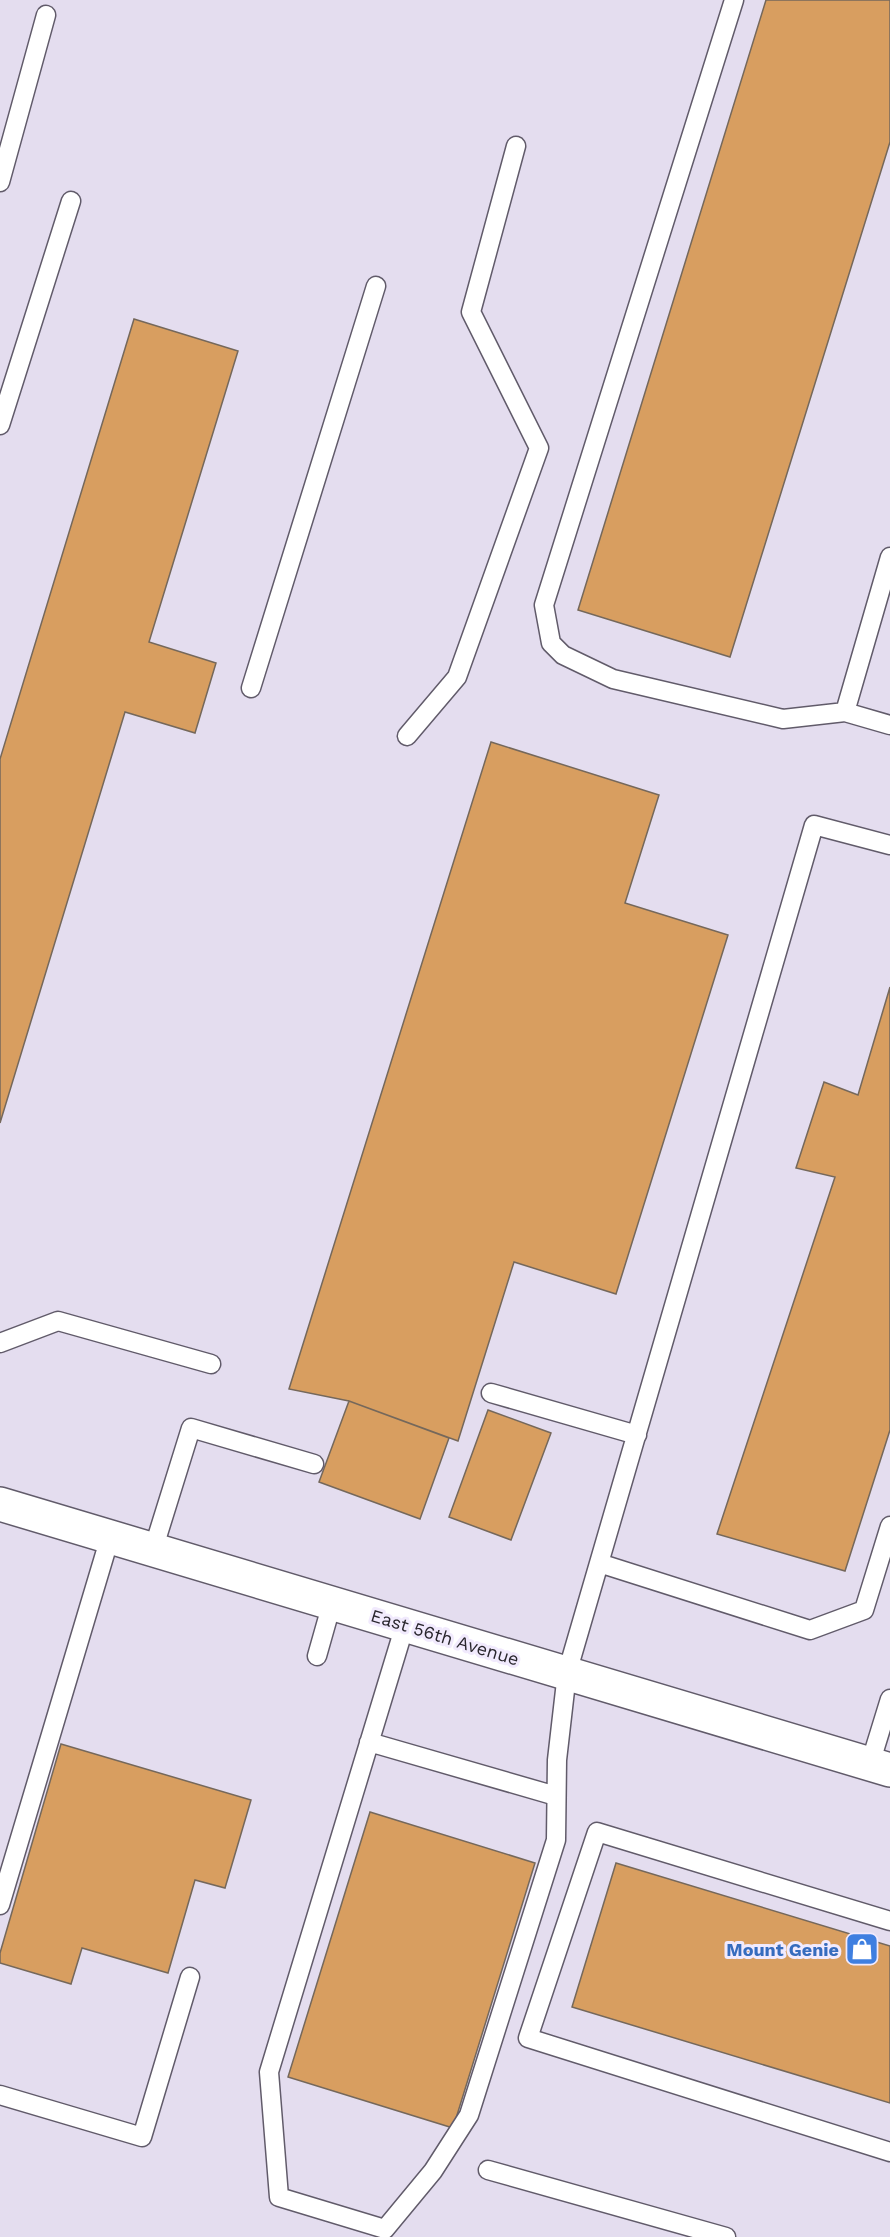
<svg xmlns="http://www.w3.org/2000/svg" width="890" height="2237" viewBox="0 0 890 2237" font-family="'Work Sans',sans-serif">
<style>
.building{fill:#d89e60;stroke:#75685b;stroke-width:1.5}
.lines{fill:none;stroke-linecap:round;stroke-linejoin:round}
.lane-casing{stroke:#615b6a;stroke-width:21}
.secondary-casing{stroke:#615b6a;stroke-width:36}
.lane{stroke:#fff;stroke-width:18}
.secondary{stroke:#fff;stroke-width:33}
.labels{text-anchor:middle;dominant-baseline:central;stroke-width:6;stroke-linejoin:round;paint-order:stroke}
.street-label{font-size:18px;fill:#29262d;stroke:#f1eafd}
.shop-label{font-size:18px;font-weight:bold;fill:#366cbe;stroke:#f1eafd;text-anchor:end}
</style>
<rect width="100%" height="100%" fill="#e4ddef"/>
<path class="building" d="M 766,0 L 890,0 L 890,142 L 730,657 L 578,610 Z
M 134,319 L 238,351 L 149,642 L 216,663 L 195,733 L 125,712 L 0,1123 L 0,759 Z
M 491,742 L 659,795 L 625,903 L 728,935 L 616,1294 L 514,1262 L 458,1441 L 349,1401 L 289,1389 Z
M 890,987 L 890,1430 L 845,1571 L 717,1534 L 835,1177 L 796,1168 L 824,1082 L 858,1095 Z
M 349,1401 L 449,1438 L 420,1519 L 319,1482 Z
M 488,1410 L 551,1433 L 511,1540 L 449,1517 Z
M 61,1744 L 251,1800 L 225,1888 L 195,1880 L 168,1973 L 82,1948 L 71,1984 L 0,1963 L 0,1953 Z
M 370,1812 L 535,1863 L 453,2128 L 288,2077 Z
M 616,1863 L 890,1946 L 890,2103 L 572,2007 Z"/>
<g class="lines">
<g class="lane-casing">
<path id="lane" d="M 734,0 L 544,605 L 551,643 L 563,655 L 613,679 L 783,719 L 845,712
M 0,182 L 46,15
M 0,425 L 71,201
M 890,557 L 845,712 L 890,725
M 251,688 L 376,286
M 407,736 L 457,677 L 539,448 L 471,312 L 516,146
M 0,1343 L 58,1321 L 211,1364
M 491,1393 L 637,1435
M 153,1550 L 191,1428 L 314,1464
M 599,1563 L 810,1630 L 864,1610 L 890,1526
M 405,1625 L 269,2072 L 279,2197 L 385,2229 L 433,2171 L 469,2115 L 556,1840 L 557,1760 L 567,1673 L 814,825 L 890,845
M 317,1656 L 332,1603
M 369,1742 L 556,1796
M 870,1764 L 890,1699
M 0,1905 L 110,1537
M 890,1921 L 597,1832 L 528,2038 L 890,2152
M 0,2095 L 142,2137 L 190,1977
M 488,2170 L 726,2237"/>
</g>
<g class="secondary-casing">
<path id="secondary" d="M 0,1504 L 890,1770"/>
</g>
<use href="#lane" class="lane"/>
<use href="#secondary" class="secondary"/>
</g>
<defs>
<g id="shop-square" transform="scale(1.725)"><rect x="-9" y="-9" width="18" height="18" rx="4" fill="#3f7fe0" stroke="#f1eafd"/><path d="M-5-2.5h2.3a2.7 3.5 0 0 1 5.4 0H5L5.5 6h-11ZM-1.5-2.5h3a1.5 2.3 0 0 0-3 0Z" fill="#fff"/></g>
</defs>
<g fill-rule="evenodd">
<use href="#shop-square" x="862" y="1949"/>
</g>
<g class="labels">
<g class="street-label">
<text transform="translate(445 1637) rotate(17)">East 56th Avenue</text>
</g>
<g class="shop-label">
<text x="839" y="1949">Mount Genie</text>
</g>
</g>
</svg>
